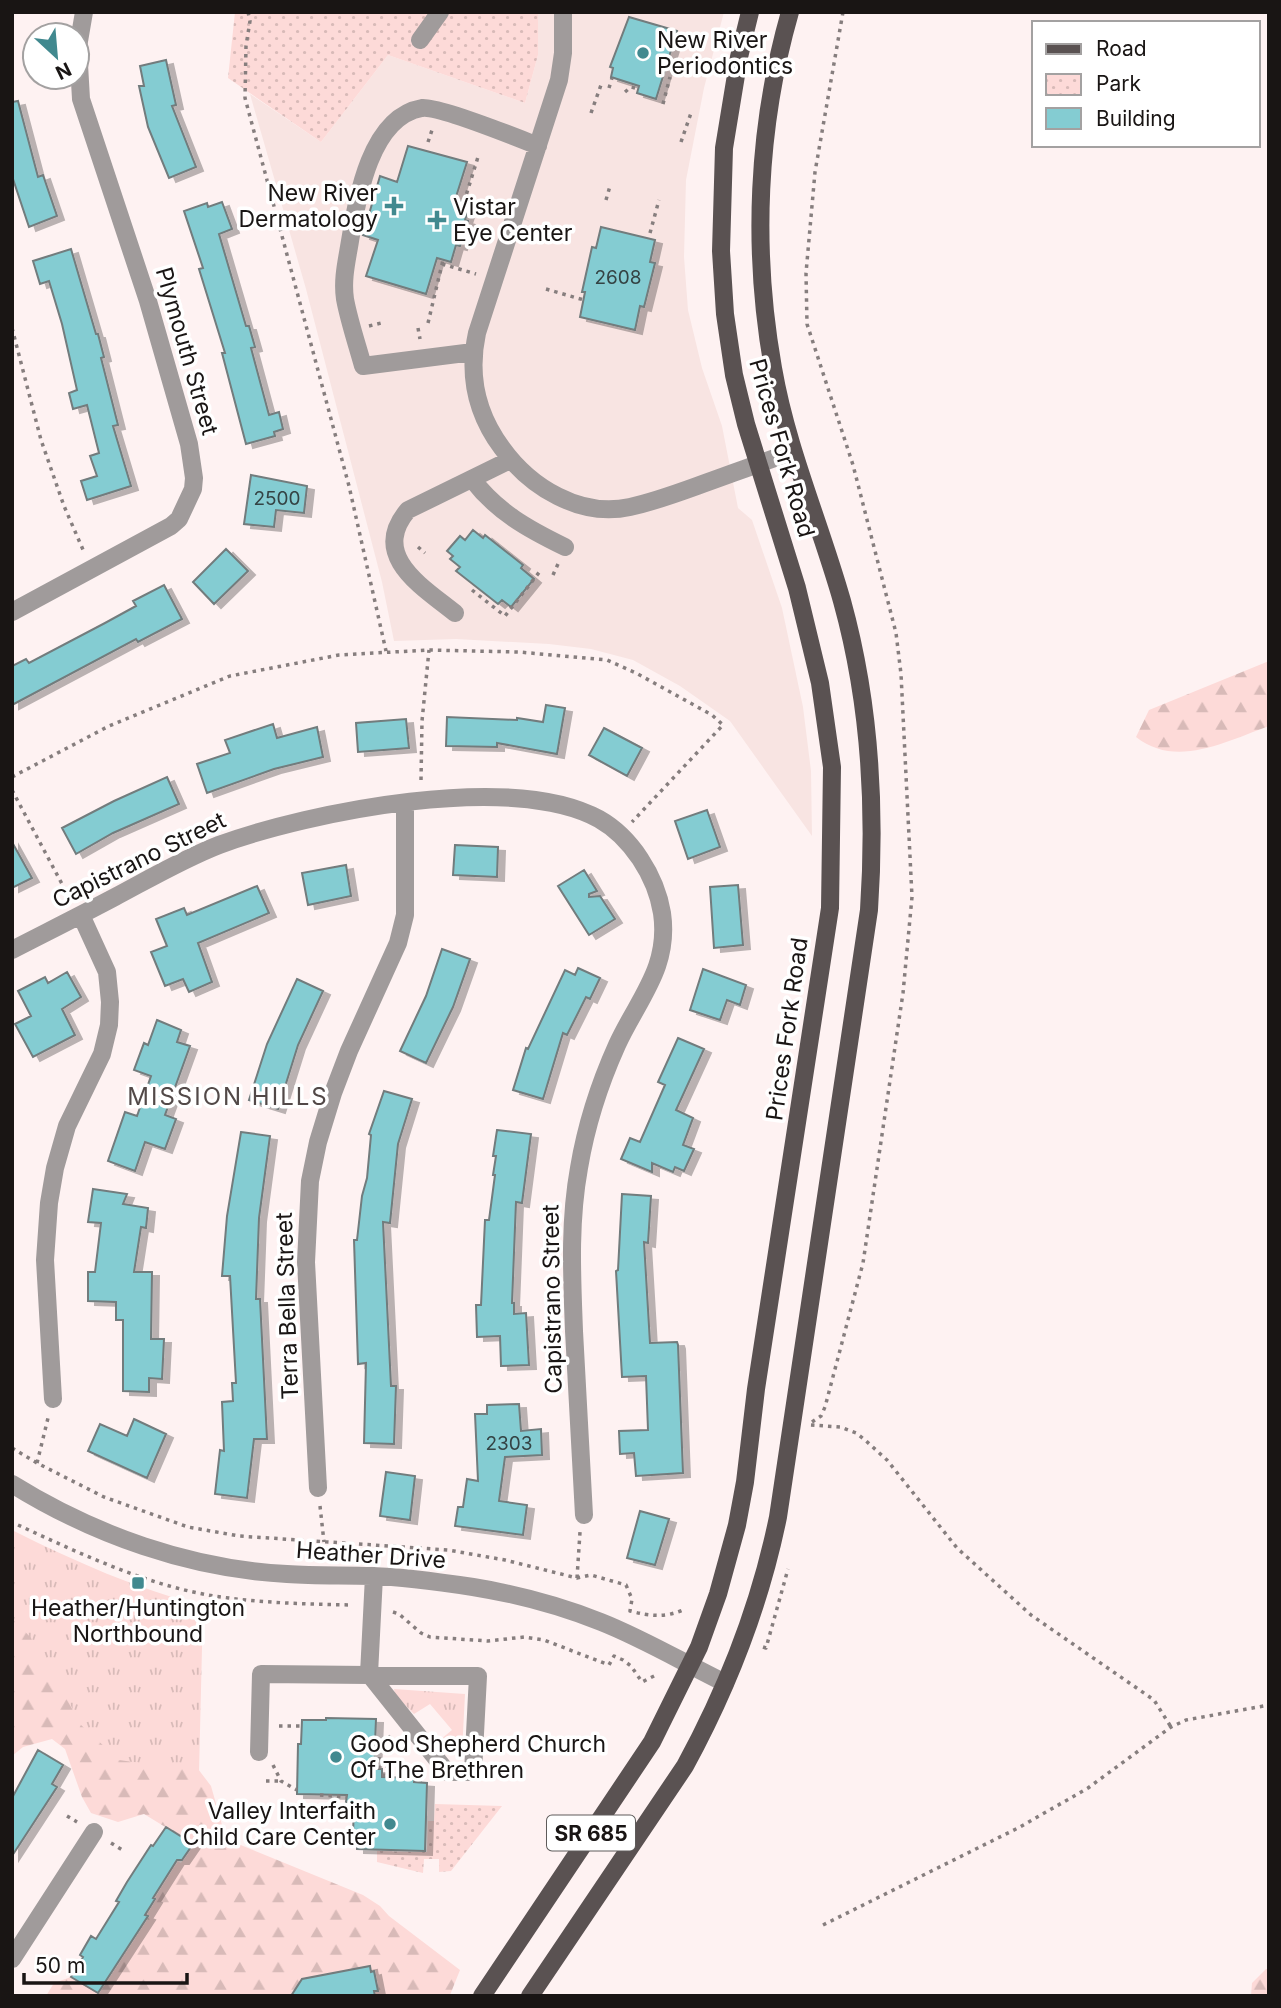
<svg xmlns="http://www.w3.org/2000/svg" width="1281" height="2008" viewBox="0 0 1281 2008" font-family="Inter,sans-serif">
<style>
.built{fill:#f8e4e2}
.grass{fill:url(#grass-tufts)}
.forest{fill:url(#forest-firs)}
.park{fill:url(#park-dots)}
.building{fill:#84ccd2;stroke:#727c7d;stroke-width:2;filter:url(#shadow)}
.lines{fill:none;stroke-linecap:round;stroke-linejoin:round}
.path{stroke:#867e7e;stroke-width:3.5;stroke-dasharray:3.5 5;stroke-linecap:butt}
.minor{stroke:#a09b9b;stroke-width:18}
.major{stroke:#5a5252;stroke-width:18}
.poi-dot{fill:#41898f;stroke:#fff;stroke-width:2.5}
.labels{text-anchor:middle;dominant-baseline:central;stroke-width:7;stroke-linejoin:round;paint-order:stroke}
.number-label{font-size:19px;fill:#344344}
.shield{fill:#fff;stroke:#5e5b5a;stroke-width:2}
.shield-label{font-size:21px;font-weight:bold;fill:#191514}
.poi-label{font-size:23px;fill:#191514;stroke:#fff;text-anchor:start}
.street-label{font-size:23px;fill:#191514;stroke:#fff}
.neighbourhood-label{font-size:24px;letter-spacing:2px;fill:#524948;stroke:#fff}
</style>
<defs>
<pattern id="grass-tufts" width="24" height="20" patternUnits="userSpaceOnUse" patternTransform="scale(1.75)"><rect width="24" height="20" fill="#fddad8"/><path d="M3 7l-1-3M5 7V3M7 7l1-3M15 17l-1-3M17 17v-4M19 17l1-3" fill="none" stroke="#d8bab8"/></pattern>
<pattern id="forest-firs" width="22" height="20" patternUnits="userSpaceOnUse" patternTransform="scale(1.75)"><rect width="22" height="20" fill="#fddad8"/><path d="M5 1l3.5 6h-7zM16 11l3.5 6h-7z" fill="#d8bab8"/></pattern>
<pattern id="park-dots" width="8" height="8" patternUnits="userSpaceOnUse" patternTransform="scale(1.75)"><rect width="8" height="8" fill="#fddad8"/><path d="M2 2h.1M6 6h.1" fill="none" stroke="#d8bab8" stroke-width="1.8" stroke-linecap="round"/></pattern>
<filter id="shadow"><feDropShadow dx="7" dy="4" stdDeviation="0" flood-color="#0004"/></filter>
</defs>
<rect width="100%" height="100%" fill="#fef2f2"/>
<path class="built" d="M 538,12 L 724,12 L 704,88 L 686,180 L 684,257 L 688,310 L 702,368 L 722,426 L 738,508 L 752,520 L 782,608 L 803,707 L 811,771 L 812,836 L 730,721 L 680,686 L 633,660 L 591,649 L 549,644 L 456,639 L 394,641 L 382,582 L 306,289 L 250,94 L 321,142 L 388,55 L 525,103 L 538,55 Z"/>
<path class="grass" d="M 14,1531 C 76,1562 135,1588 203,1606 L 198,1815 L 12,1703 Z
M 394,1689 L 465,1694 L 462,1752 L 449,1755 L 440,1744 L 441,1739 L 452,1730 L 430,1704 L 414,1714 L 395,1695 Z"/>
<path class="forest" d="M 1269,661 L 1269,726 C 1227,741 1176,769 1136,737 L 1149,710 Z
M 13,1619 L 31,1638 L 41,1662 L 55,1675 L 81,1725 L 119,1760 L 161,1766 L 195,1765 L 211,1786 L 226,1839 L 363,1895 L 380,1906 L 389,1916 L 460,1970 L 450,1995 L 375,1996 L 374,1991 L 378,1990 L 374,1971 L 371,1972 L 369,1966 L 302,1979 L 291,1996 L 46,1996 L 54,1983 L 71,1977 L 98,1993 L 146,1919 L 144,1917 L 155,1900 L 151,1897 L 177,1861 L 181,1863 L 193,1844 L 144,1814 L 118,1822 L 91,1813 L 82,1797 L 65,1749 L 52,1739 L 23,1747 L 12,1756 Z
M 1266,1969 L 1269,1969 L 1269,1996 L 1251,1996 L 1252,1983 Z"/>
<path class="park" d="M 235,12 L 538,12 L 538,55 L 525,103 L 388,55 L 321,142 L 228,78 Z
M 435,1804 L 502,1806 L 451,1871 L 439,1872 L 439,1859 L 424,1859 L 423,1873 L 377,1862 L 377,1851 L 427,1852 L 428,1821 L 434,1821 Z"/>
<path class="building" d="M 629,17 L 677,31 L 656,99 L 637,93 L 639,86 L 611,77 L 613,68 L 610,67 Z
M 166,60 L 176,105 L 172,106 L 196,167 L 169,178 L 148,127 L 139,86 L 144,86 L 140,66 Z
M 18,101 L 38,177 L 43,175 L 57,216 L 29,227 L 12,176 L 12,102 Z
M 408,146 L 467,162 L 455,200 L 470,204 L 465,220 L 468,221 L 460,246 L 456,245 L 451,262 L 437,258 L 426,294 L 366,276 L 378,240 L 363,235 L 380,176 L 397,182 Z
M 222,202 L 232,229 L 219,234 L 246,326 L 249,326 L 255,347 L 251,348 L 269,415 L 279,412 L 283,429 L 274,432 L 275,436 L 246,444 L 222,353 L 225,353 L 199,269 L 203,268 L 184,211 L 207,203 L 208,207 Z
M 601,227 L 655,240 L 650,262 L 655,263 L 644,307 L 640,306 L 635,330 L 580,317 L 585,292 L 582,292 L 592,247 L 596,248 Z
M 71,249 L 96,334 L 98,334 L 104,357 L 101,358 L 118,425 L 113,426 L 131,486 L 87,500 L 81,481 L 97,476 L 90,456 L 99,453 L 87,405 L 73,409 L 69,393 L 77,390 L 62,324 L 49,281 L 40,284 L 33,261 Z
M 251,475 L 307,486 L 304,513 L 276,510 L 274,527 L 244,524 Z
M 473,530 L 483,538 L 485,535 L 523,565 L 521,568 L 534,579 L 511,607 L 502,600 L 498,604 L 456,571 L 460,567 L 450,559 L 453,556 L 447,551 L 460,536 L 465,540 Z
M 226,549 L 248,571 L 214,604 L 193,582 Z
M 164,585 L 182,619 L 138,642 L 136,639 L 12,705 L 12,666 L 26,659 L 29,663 L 105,623 L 136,606 L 133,601 Z
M 546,705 L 565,708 L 557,754 L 497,743 L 497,747 L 446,746 L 447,717 L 517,720 L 517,718 L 543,722 Z
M 406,719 L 409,748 L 358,752 L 356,723 Z
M 273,724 L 277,738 L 317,727 L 323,757 L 274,769 L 207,793 L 197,764 L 230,753 L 225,740 Z
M 604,728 L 642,748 L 627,776 L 589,755 Z
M 167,777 L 179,804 L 113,833 L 76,854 L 62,828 L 114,801 Z
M 707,810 L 720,847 L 688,859 L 675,821 Z
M 12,842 L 32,878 L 12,888 Z
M 455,845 L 498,847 L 497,877 L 453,875 Z
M 346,865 L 351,896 L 308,905 L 302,873 Z
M 584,870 L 597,891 L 589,894 L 589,897 L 600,896 L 615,919 L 589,935 L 558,886 Z
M 738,885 L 743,945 L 714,948 L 710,887 Z
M 257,886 L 269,913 L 198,943 L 212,982 L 189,992 L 183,979 L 165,986 L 151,952 L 167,946 L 156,919 L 184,908 L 187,915 Z
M 442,949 L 470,959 L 453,1007 L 426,1063 L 400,1051 L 426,996 Z
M 578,968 L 600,978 L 590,999 L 586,997 L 567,1035 L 563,1033 L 543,1099 L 513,1090 L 526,1048 L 528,1049 L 565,970 L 575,975 Z
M 703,969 L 746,985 L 740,1005 L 727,1000 L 720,1020 L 690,1010 Z
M 67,972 L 81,997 L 62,1009 L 75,1035 L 33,1057 L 15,1024 L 31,1016 L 18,991 L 45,977 L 48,983 Z
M 297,979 L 323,991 L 298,1045 L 278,1109 L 249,1100 L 267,1044 Z
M 157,1020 L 181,1030 L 177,1042 L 190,1046 L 165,1115 L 176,1119 L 165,1149 L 145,1142 L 135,1171 L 108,1161 L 125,1112 L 137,1116 L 151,1076 L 134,1070 L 144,1043 L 148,1045 Z
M 678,1038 L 704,1049 L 676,1110 L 693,1118 L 683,1145 L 694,1149 L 684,1171 L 675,1167 L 673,1172 L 652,1163 L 652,1172 L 621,1159 L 630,1138 L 640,1142 L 665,1085 L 658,1082 Z
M 384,1091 L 412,1099 L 398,1144 L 390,1223 L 383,1222 L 391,1386 L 396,1386 L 394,1444 L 364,1443 L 366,1363 L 358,1364 L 354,1240 L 357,1240 L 362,1196 L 367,1178 L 371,1135 L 369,1134 Z
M 497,1130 L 531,1134 L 522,1203 L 516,1202 L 512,1303 L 514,1303 L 514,1314 L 526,1313 L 529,1365 L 501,1366 L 500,1336 L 477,1337 L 476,1305 L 481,1305 L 485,1220 L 489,1220 L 495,1175 L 493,1175 L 496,1156 L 493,1156 Z
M 241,1132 L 270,1136 L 259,1218 L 256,1299 L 260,1299 L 267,1439 L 254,1439 L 247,1498 L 215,1494 L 220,1450 L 224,1451 L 222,1402 L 233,1401 L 232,1383 L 236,1383 L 230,1276 L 222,1276 L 227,1216 Z
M 93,1189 L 127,1194 L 123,1204 L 148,1208 L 146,1228 L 141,1227 L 134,1272 L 152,1272 L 151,1339 L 164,1339 L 162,1379 L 149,1378 L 149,1392 L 123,1391 L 123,1320 L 116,1320 L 116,1302 L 88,1301 L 88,1272 L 95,1272 L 101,1223 L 88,1222 Z
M 622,1194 L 651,1196 L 648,1243 L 644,1242 L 650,1343 L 677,1342 L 678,1345 L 683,1473 L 636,1476 L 634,1453 L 620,1454 L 619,1431 L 648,1430 L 646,1376 L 622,1377 L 616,1271 L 618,1270 Z
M 519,1404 L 521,1431 L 541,1429 L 542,1455 L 505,1457 L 499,1501 L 527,1505 L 523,1535 L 455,1526 L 458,1507 L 463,1507 L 467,1479 L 478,1481 L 475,1414 L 487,1414 L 487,1405 Z
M 134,1419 L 166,1434 L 147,1478 L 88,1451 L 100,1424 L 127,1436 Z
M 386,1472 L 415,1476 L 410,1520 L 380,1516 Z
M 640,1511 L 669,1519 L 655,1565 L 627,1558 Z
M 326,1718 L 376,1719 L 374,1769 L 382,1769 L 382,1777 L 414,1778 L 414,1782 L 427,1783 L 425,1851 L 357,1849 L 357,1835 L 353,1835 L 354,1803 L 346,1802 L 347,1795 L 297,1794 L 298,1744 L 301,1744 L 302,1720 L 326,1720 Z
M 38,1750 L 63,1765 L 52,1784 L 57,1787 L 12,1856 L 12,1798 Z
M 166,1827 L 193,1844 L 182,1860 L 177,1860 L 153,1898 L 155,1899 L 145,1915 L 148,1916 L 98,1993 L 71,1977 L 83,1957 L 80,1955 L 91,1936 L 96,1939 L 119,1902 L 116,1901 L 127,1882 L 151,1845 L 153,1846 Z
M 370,1966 L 371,1972 L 374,1971 L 378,1991 L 374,1991 L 375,1996 L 291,1996 L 302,1979 Z"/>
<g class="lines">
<path class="path" d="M 248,12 L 250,21 L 246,46 L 245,98 L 349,486 L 386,651
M 609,88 L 612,78
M 625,92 L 631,87 L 638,89
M 663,104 L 670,77
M 591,113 L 601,85
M 428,142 L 433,127
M 681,142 L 691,113
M 606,200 L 610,186
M 464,202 L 478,157
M 650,233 L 659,200
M 442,264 L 476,274
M 546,289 L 584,300
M 428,323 L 443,260
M 369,326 L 385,322
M 12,328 L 41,440 L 64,506 L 84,552
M 418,328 L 420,339
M 418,547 L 425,553
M 553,575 L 558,564
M 472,590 L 505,616 L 541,570
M 12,777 L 109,726 L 230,676 L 339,655 L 429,650 L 519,652 L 607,660 L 636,673 L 712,715 L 723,725 L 632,822
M 421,780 L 422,721 L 429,650
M 12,790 L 70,899
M 812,1422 L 821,1416 L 825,1407 L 863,1263 L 903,993 L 912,897 L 901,674 L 896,633 L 853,465 L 807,324 L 806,273 L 815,172 L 843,12
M 811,1425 L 840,1427 L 856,1433 L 865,1440 L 887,1460 L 957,1548 L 1031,1615 L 1154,1700 L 1171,1727
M 12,1448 L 37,1463 L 104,1497 L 188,1527 L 239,1536 L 448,1550 L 505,1560 L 577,1578 L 591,1575 L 626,1585 L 632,1599 L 630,1611 C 650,1616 664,1618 683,1610
M 37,1463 L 48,1418
M 320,1506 L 324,1542
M 18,1525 C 79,1553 142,1583 208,1595 C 256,1603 304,1604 352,1605
M 577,1578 L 580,1532
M 393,1612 L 399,1614 L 421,1633 L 430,1637 L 488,1641 L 524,1637 L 544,1640 L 609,1665 L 614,1656 L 623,1660 L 631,1666 L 642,1682 L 656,1675
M 763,1647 L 766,1648 L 788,1569
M 279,1726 L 302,1726
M 380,1763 L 387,1763 L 387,1775
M 273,1765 L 281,1781 L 297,1790
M 379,1769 L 379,1749 L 392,1734
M 382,1775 L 401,1776 L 417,1763
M 266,1781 L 281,1781
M 320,1795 L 347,1797
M 67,1816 L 77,1822
M 111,1843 L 124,1851
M 823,1925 L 1020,1827 L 1088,1788 L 1171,1727 L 1186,1720 L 1269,1705"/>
<path class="minor" d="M 563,12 L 563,53 L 559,80 L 477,333 C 468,375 476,413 502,448 C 530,487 580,518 630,507 C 653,502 675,494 697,486 C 728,475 760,463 792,452
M 420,40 L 440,12
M 473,352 L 363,366 C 357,344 349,321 345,299 C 342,279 347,260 350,241 C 357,199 370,117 422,108 C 438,106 518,138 538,146
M 472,479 C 497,512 528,529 565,547
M 12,612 L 171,526 L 179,519 L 193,489 L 194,478 L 189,444 L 148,301 L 81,99 L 78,47 L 84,12
M 455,613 C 423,587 369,556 408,510 L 510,460
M 12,950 C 47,932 81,915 115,897 C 149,879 183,859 219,845 C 309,812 512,771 599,819 C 631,837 656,876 662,913 C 670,968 638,999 617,1045 C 599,1085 586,1126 579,1168 C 569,1223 572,1277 574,1331 C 577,1393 581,1454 584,1515
M 53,1399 L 45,1260 L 49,1203 L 55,1168 L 67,1126 L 102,1054 L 109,1025 L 110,1002 L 107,972 L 81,915
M 12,1484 C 94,1535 190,1569 287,1574 C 316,1576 344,1575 372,1576 C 406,1577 440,1582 473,1587 C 516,1594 561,1606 601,1622 C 644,1639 684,1663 725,1683
M 318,1488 L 306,1262 L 310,1181 L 318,1142 L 333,1093 L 349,1051 L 398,943 L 405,915 L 405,804
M 259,1752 L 261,1674 L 478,1676 L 473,1772 L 447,1772 L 369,1674 L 374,1576
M 12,1959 L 94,1832"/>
<path class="major" d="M 482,1996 L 652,1742 L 699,1647 L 718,1594 L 737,1525 L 745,1482 L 756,1389 L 830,908 L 832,767 L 820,683 L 797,588 L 746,424 L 734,375 L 725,314 L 721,251 L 724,148 L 739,57 L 750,12
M 530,1996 L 685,1766 C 728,1687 760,1605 778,1517 L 869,910 C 876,806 870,702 842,601 C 820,523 787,449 773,368 C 752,250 757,127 790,12"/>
</g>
<g class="poi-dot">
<circle cx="643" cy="53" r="7"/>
<path d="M390.5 195.5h7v7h7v7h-7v7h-7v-7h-7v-7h7z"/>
<path d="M433.5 209.5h7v7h7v7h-7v7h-7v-7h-7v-7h7z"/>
<rect x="131" y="1576" width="14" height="14" rx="3.5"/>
<circle cx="336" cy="1757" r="7"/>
<circle cx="390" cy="1824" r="7"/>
</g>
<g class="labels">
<g class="number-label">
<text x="618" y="277">2608</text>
<text x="277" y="498">2500</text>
<text x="509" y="1443">2303</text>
</g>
<rect class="shield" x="547" y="1815.5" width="88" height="35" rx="5"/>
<g class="shield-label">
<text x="591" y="1833">SR 685</text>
</g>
<g class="poi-label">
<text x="657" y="40">New River<tspan x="657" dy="26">Periodontics</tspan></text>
<text x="378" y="193" text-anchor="end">New River<tspan x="378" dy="26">Dermatology</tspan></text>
<text x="453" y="207">Vistar<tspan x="453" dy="26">Eye Center</tspan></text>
<text x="138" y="1608" text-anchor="middle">Heather/Huntington<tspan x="138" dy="26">Northbound</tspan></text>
<text x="350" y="1744">Good Shepherd Church<tspan x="350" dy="26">Of The Brethren</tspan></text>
<text x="376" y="1811" text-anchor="end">Valley Interfaith<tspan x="376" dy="26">Child Care Center</tspan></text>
</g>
<g class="street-label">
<text transform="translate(187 351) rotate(74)">Plymouth Street</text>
<text transform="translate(782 448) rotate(74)">Prices Fork Road</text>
<text transform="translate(139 860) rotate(-26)">Capistrano Street</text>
<text transform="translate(787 1029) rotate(-82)">Prices Fork Road</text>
<text transform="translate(552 1299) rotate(-91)">Capistrano Street</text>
<text transform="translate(287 1306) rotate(-92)">Terra Bella Street</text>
<text transform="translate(371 1555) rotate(4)">Heather Drive</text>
</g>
<g class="neighbourhood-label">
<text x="228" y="1096">MISSION HILLS</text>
</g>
</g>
<rect width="1281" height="2008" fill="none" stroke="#191514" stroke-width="28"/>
<rect x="1032" y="21" width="228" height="126" fill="#ffffff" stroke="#a3a1a1" stroke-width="2"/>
<rect x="1046" y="44" width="35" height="10" fill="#5a5252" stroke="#a3a1a1" stroke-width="2"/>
<text x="1096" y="56" font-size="21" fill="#191514">Road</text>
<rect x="1046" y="74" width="35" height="21" fill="url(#park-dots)" stroke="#a3a1a1" stroke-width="2"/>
<text x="1096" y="91" font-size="21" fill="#191514">Park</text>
<rect x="1046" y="108" width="35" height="21" fill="#84ccd2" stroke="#a3a1a1" stroke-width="2"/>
<text x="1096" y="126" font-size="21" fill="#191514">Building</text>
<g transform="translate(56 56) rotate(154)"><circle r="33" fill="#ffffff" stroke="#a3a1a1" stroke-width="2"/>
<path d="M0-5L12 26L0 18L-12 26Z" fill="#41898f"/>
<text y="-10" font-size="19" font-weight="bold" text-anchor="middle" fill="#191514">N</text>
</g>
<path d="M24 1973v10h163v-10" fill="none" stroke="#191514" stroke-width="3.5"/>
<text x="35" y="1973" font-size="21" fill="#191514" stroke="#ffffff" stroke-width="5" paint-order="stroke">50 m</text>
</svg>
